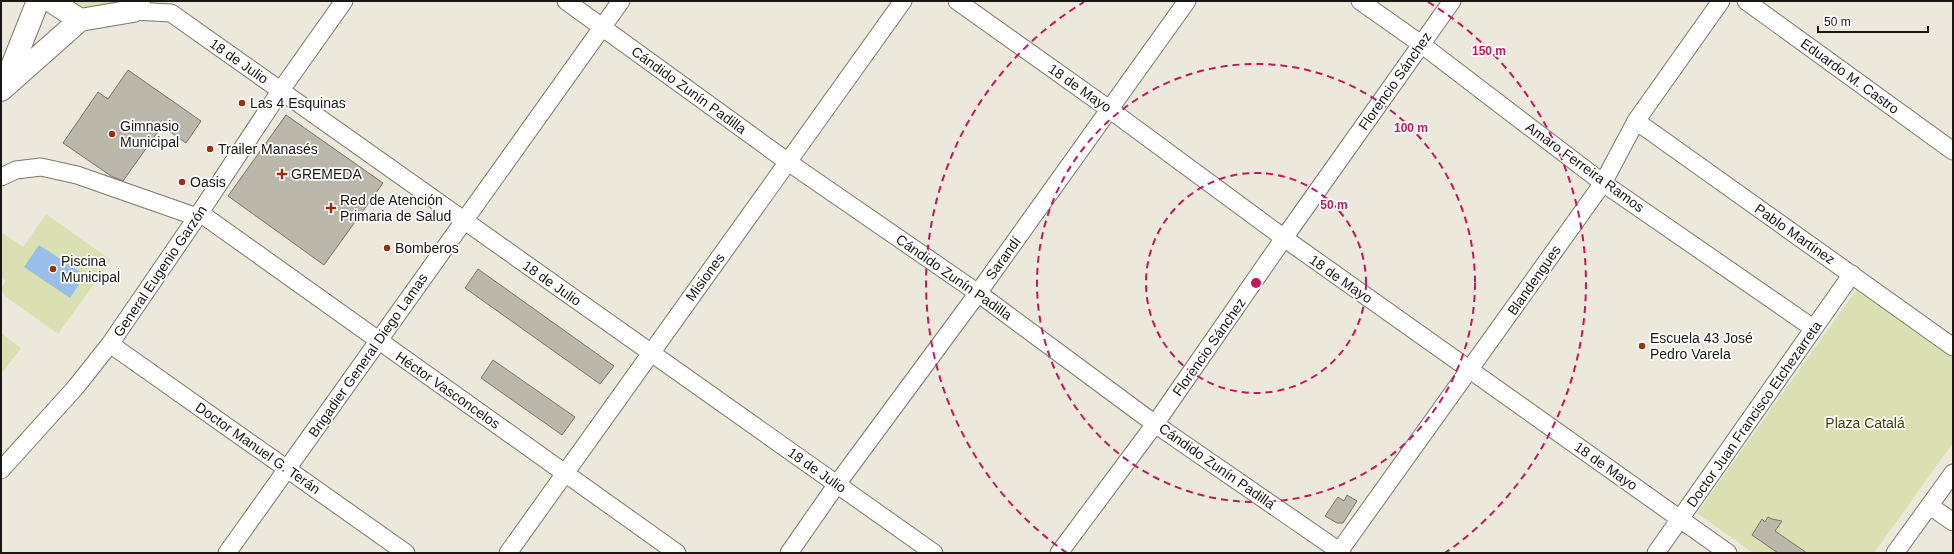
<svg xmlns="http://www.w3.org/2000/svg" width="1954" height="554" viewBox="0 0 1954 554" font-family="Arial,sans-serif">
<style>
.green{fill:#dae0b2}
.water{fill:#9abeea}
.building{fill:#bbb8ab;stroke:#78766a}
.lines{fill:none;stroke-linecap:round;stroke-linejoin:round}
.minor-casing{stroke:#7a786c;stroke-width:19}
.major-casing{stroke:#7a786c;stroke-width:24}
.minor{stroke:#fff;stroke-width:17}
.major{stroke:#fff;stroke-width:22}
.ring{fill:none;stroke:#c2185b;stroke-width:2;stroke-dasharray:7 5}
.poi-dot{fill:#982f17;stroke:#fff;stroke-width:1.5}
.labels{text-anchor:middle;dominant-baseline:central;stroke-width:3.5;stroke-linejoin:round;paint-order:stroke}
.street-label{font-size:14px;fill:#181713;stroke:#fff}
.poi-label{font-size:14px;fill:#181713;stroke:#fff;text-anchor:start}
.park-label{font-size:14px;fill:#3e4200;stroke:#fff}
.centre{fill:#c2185b;stroke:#fff;stroke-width:2}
.ring-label{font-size:12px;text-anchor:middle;font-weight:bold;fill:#c2185b;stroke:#fff;stroke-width:3.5;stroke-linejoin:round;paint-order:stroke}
</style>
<rect width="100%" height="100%" fill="#ece9dc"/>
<path class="green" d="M 65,1 L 129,1 L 82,14 Z
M 46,214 L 111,260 L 58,334 L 5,296 L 1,288 L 6,281 L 1,278 L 1,232 L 23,247 Z
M 1857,289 L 1953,357 L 1953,443 L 1874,553 L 1753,553 L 1697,513 Z
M 1,333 L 21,348 L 1,374 Z"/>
<path class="water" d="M 39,245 L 85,275 L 70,298 L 24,267 Z"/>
<path class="building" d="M 128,70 L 201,121 L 186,143 L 162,126 L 123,181 L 111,176 L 63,143 L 98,92 L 108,99 Z
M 286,115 L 383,183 L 324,265 L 228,196 Z
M 478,269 L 614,366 L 600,384 L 465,288 Z
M 493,360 L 575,417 L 562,435 L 481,378 Z
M 1347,495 L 1357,501 L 1343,523 L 1337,523 L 1325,516 L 1338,497 L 1344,501 Z
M 1768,517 L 1772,519 L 1782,521 L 1775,531 L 1807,553 L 1778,553 L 1752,535 L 1762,519 L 1765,522 Z"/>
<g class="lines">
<g class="minor-casing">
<path id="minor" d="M 566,1 L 788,162 L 978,293 L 1155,424 L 1342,553
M 957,1 L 1109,109 L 1284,238 L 1728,553
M 1360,1 L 1421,44 L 1603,183 L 1813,328
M 1746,1 L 1953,151
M 133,11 L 171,13 L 934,553
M 1636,121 L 1953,347
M 1,177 L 16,170 L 41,167 L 77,175 L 197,217
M 200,213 L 677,553
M 110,344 L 406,553
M 1,470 L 75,388 L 110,344 L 197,217 L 281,90 L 344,1
M 1930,506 L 1953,522
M 227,553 L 621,1
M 508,553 L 903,1
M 789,553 L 837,484 L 978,293 L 1187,1
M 1059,553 L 1155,424 L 1284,238 L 1452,1
M 1338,553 L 1603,183 L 1636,121 L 1721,1
M 1656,553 L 1852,274
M 1895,553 L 1953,473"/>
</g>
<g class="major-casing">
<path id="major" d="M 51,1 L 80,20 L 133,11 L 139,1
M 7,79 L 38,1
M 1,90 L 80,20"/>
</g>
<use href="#minor" class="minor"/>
<use href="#major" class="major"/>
</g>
<g class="ring">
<circle cx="1256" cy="283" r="110"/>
<circle cx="1256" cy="283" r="219"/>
<path d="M1067 553A329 329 0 0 1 1084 2M1428 2A329 329 0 0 1 1445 553"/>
</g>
<g class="poi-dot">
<circle cx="242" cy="103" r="4"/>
<circle cx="112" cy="134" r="4"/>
<circle cx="210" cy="149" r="4"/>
<path d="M280 168h4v4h4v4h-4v4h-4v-4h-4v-4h4z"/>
<circle cx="182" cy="182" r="4"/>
<path d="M329 202h4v4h4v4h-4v4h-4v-4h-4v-4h4z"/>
<circle cx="387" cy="248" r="4"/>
<circle cx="53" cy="269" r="4"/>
<circle cx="1642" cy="346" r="4"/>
</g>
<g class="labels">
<g class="street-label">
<text transform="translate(239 61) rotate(35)">18 de Julio</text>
<text transform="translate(1850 76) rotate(36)">Eduardo M. Castro</text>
<text transform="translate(1395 81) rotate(-55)">Florencio Sánchez</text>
<text transform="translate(1080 88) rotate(35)">18 de Mayo</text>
<text transform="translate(689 90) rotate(36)">Cándido Zunín Padilla</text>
<text transform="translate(1585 167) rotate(36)">Amaro Ferreira Ramos</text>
<text transform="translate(1795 234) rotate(35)">Pablo Martínez</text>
<text transform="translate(1003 258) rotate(-54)">Sarandí</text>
<text transform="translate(160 271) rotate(-56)">General Eugenio Garzón</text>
<text transform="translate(705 277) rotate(-54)">Misiones</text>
<text transform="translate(954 277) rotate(35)">Cándido Zunín Padilla</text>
<text transform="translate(1341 279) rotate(35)">18 de Mayo</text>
<text transform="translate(1534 280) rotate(-55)">Blandengues</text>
<text transform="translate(552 283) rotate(35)">18 de Julio</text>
<text transform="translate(1209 347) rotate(-55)">Florencio Sánchez</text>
<text transform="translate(368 355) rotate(-55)">Brigadier General Diego Lamas</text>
<text transform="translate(448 390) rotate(35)">Héctor Vasconcelos</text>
<text transform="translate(1754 414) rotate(-55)">Doctor Juan Francisco Etchezarreta</text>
<text transform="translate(258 448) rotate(35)">Doctor Manuel G. Terán</text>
<text transform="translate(1217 466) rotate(35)">Cándido Zunín Padilla</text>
<text transform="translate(1606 466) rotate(35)">18 de Mayo</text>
<text transform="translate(817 470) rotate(35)">18 de Julio</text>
</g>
<g class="poi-label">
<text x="250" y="103">Las 4 Esquinas</text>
<text x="120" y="126">Gimnasio<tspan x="120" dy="16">Municipal</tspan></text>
<text x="218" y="149">Trailer Manasés</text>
<text x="291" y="174">GREMEDA</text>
<text x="190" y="182">Oasis</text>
<text x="340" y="200">Red de Atención<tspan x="340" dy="16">Primaria de Salud</tspan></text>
<text x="395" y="248">Bomberos</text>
<text x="61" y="261">Piscina<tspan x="61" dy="16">Municipal</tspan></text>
<text x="1650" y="338">Escuela 43 José<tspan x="1650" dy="16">Pedro Varela</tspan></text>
</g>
<g class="park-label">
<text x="1865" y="423">Plaza Catalá</text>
</g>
</g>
<circle cx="1256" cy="283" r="6" class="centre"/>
<g class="ring-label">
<text x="1489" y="55">150 m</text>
<text x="1411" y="132">100 m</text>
<text x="1334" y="209">50 m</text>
</g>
<rect width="1954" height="554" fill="none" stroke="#181713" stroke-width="4"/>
<path d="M1818 26v6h110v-6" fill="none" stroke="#181713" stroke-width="2"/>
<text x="1824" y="26" font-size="12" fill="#181713" stroke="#ffffff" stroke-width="3" paint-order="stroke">50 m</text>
</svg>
